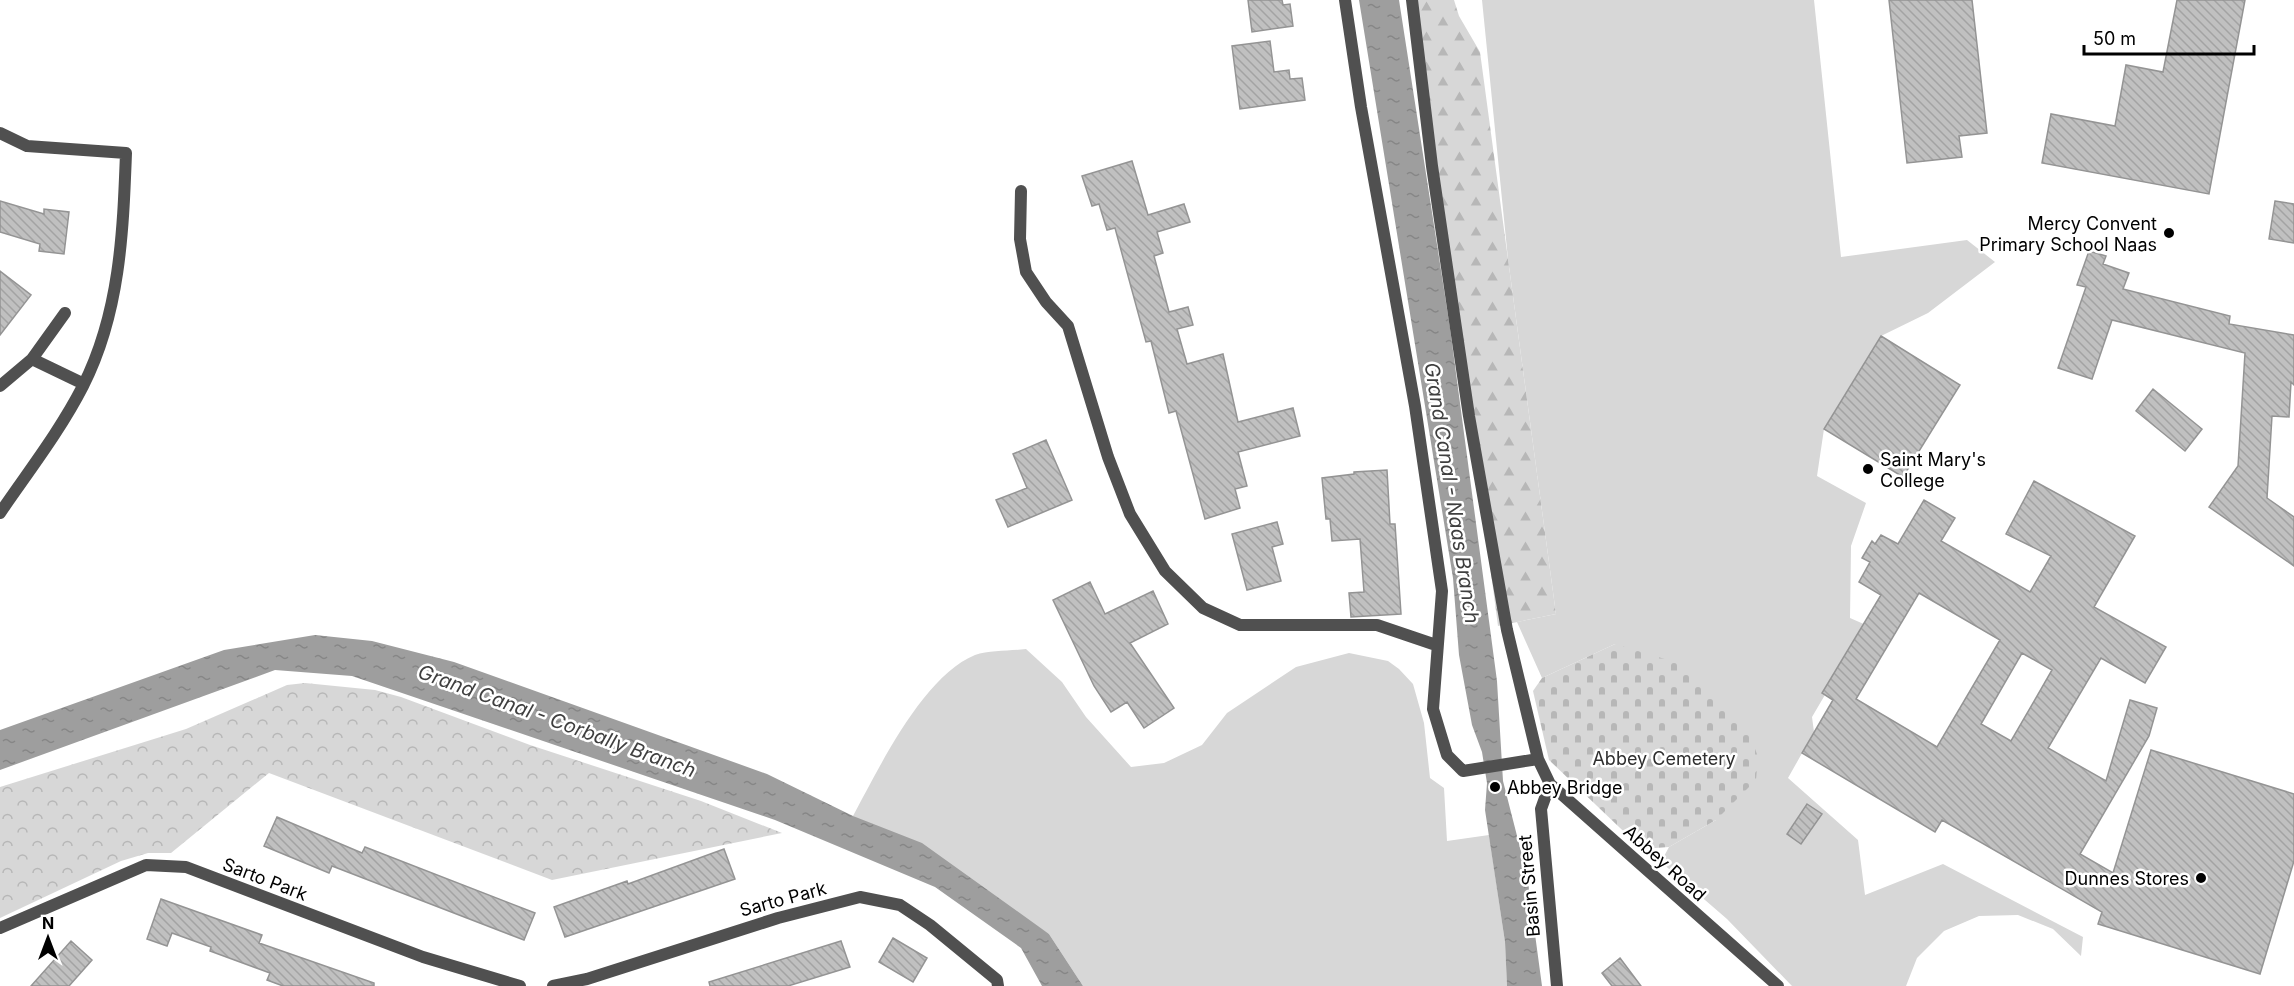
<svg xmlns="http://www.w3.org/2000/svg" width="2294" height="986" viewBox="0 0 2294 986" font-family="Inter,sans-serif">
<style>
.green{fill:#d7d7d7}
.forest{fill:url(#forest-firs)}
.cemetery{fill:url(#cemetery-stones)}
.park{fill:url(#park-crowns)}
.water{fill:url(#water-ripples)}
.building{fill:url(#building-back-hatch);stroke:#949494;stroke-width:1.5;fill-rule:evenodd}
.lines{fill:none;stroke-linecap:round;stroke-linejoin:round}
.minor{stroke:#505050;stroke-width:12}
.poi-dot{fill:#000;stroke:#fff;stroke-width:2}
.labels{text-anchor:middle;dominant-baseline:central;stroke-width:5;stroke-linejoin:round;paint-order:stroke}
.poi-label{font-size:18px;fill:#000;stroke:#fff;text-anchor:end}
.park-label{font-size:18px;fill:#2e2e2e;stroke:#fff}
.street-label{font-size:18px;fill:#000;stroke:#fff}
.water-label{font-size:20px;font-style:italic;fill:#3f3f3f;stroke:#fff}
</style>
<defs>
<pattern id="forest-firs" width="22" height="20" patternUnits="userSpaceOnUse" patternTransform="scale(1.5)"><rect width="22" height="20" fill="#d7d7d7"/><path d="M5 1l3.5 6h-7zM16 11l3.5 6h-7z" fill="#b7b7b7"/></pattern>
<pattern id="cemetery-stones" width="16" height="16" patternUnits="userSpaceOnUse" patternTransform="scale(1.5)"><rect width="16" height="16" fill="#d7d7d7"/><path d="M2 7V4a2 2 0 0 1 4 0v3zM10 15v-3a2 2 0 0 1 4 0v3z" fill="#b7b7b7"/></pattern>
<pattern id="park-crowns" width="20" height="18" patternUnits="userSpaceOnUse" patternTransform="scale(1.5)"><rect width="20" height="18" fill="#d7d7d7"/><path d="M2 6a3 3 0 1 1 6 0M12 15a3 3 0 1 1 6 0" fill="none" stroke="#b7b7b7"/></pattern>
<pattern id="water-ripples" width="26" height="14" patternUnits="userSpaceOnUse" patternTransform="scale(1.5)"><rect width="26" height="14" fill="#9e9e9e"/><path d="M2 4q2-2 4 0t4 0M15 11q2-2 4 0t4 0" fill="none" stroke="#868686"/></pattern>
<pattern id="building-back-hatch" width="6" height="6" patternUnits="userSpaceOnUse" patternTransform="scale(1.5)"><rect width="6" height="6" fill="#c0c0c0"/><path d="M-1 5l2 2M0 0l6 6M5-1l2 2" fill="none" stroke="#a3a3a3"/></pattern>
</defs>
<rect width="100%" height="100%" fill="#fff"/>
<path class="green" d="M 1482,0 L 1814,0 L 1841,257 L 1967,240 L 1995,262 L 1928,313 L 1881,336 L 1824,429 L 1817,476 L 1866,503 L 1851,546 L 1850,618 L 1866,625 L 1812,717 L 1814,732 L 1788,778 L 1858,840 L 1865,895 L 1943,864 L 2083,937 L 2081,956 L 2053,929 L 2018,915 L 1979,916 L 1944,931 L 1917,958 L 1906,986 L 1792,986 L 1727,919 L 1661,862 L 1669,847 L 1716,820 L 1615,644 L 1542,678 L 1517,622 L 1556,614 L 1508,259 Z
M 1026,649 L 1062,682 L 1086,717 L 1131,767 L 1164,763 L 1202,745 L 1227,713 L 1296,667 L 1349,653 L 1388,661 L 1399,669 L 1413,684 L 1424,723 L 1430,778 L 1444,788 L 1447,841 L 1489,835 L 1505,942 L 1507,986 L 1083,986 L 1049,934 L 853,816 C 879,768 923,676 975,655 C 990,650 1010,651 1026,649 Z"/>
<path class="forest" d="M 1415,0 L 1454,0 L 1459,16 L 1480,52 L 1556,614 L 1498,626 Z"/>
<path class="cemetery" d="M 1615,644 L 1678,663 L 1746,724 L 1758,757 L 1756,780 L 1716,820 L 1669,847 L 1642,849 L 1549,760 L 1533,691 L 1542,678 Z"/>
<path class="park" d="M 305,683 L 375,690 L 401,697 L 530,745 L 701,801 L 782,833 L 552,880 L 269,773 L 171,853 L 148,853 L 121,861 L 0,918 L 0,787 L 186,729 L 287,685 Z"/>
<path class="water" d="M 1359,0 L 1399,0 L 1450,328 L 1497,681 L 1503,781 L 1527,875 L 1542,986 L 1507,986 L 1505,942 L 1485,810 L 1487,783 L 1482,752 L 1472,725 L 1459,655 L 1453,578 Z
M 315,635 L 372,641 L 454,662 L 767,774 L 853,816 L 922,843 L 1049,934 L 1083,986 L 1042,986 L 1021,948 L 935,887 L 775,820 L 352,676 L 275,670 L 0,770 L 0,730 L 224,650 Z"/>
<path class="building" d="M 1248,0 L 1282,0 L 1283,5 L 1290,4 L 1293,26 L 1252,32 Z
M 1889,0 L 1972,0 L 1987,133 L 1959,136 L 1962,157 L 1907,163 Z
M 2177,0 L 2245,0 L 2209,194 L 2042,163 L 2051,114 L 2115,126 L 2126,65 L 2163,72 Z
M 1270,41 L 1274,72 L 1289,70 L 1290,79 L 1302,78 L 1305,100 L 1240,109 L 1232,46 Z
M 1132,161 L 1148,215 L 1184,204 L 1190,222 L 1157,232 L 1163,253 L 1154,256 L 1169,312 L 1188,307 L 1193,325 L 1177,329 L 1187,364 L 1223,354 L 1238,422 L 1293,408 L 1300,436 L 1238,452 L 1247,486 L 1235,489 L 1240,508 L 1205,519 L 1176,411 L 1169,413 L 1151,341 L 1146,342 L 1115,228 L 1107,230 L 1099,204 L 1092,206 L 1082,176 Z
M 0,201 L 44,214 L 44,209 L 69,212 L 64,254 L 39,251 L 40,244 L 0,232 Z
M 2275,201 L 2294,204 L 2294,243 L 2269,239 Z
M 2089,251 L 2106,256 L 2103,264 L 2129,273 L 2123,289 L 2230,316 L 2229,324 L 2294,335 L 2294,385 L 2291,382 L 2289,417 L 2272,416 L 2267,498 L 2294,517 L 2294,566 L 2209,507 L 2238,466 L 2245,353 L 2112,320 L 2092,379 L 2058,368 L 2086,287 L 2077,285 Z
M 0,271 L 31,295 L 0,335 Z
M 1881,336 L 1960,385 L 1903,477 L 1824,429 Z
M 2153,389 L 2202,429 L 2185,451 L 2136,411 Z
M 1046,440 L 1072,500 L 1008,527 L 996,500 L 1027,488 L 1013,454 Z
M 1387,470 L 1390,524 L 1395,524 L 1401,614 L 1351,617 L 1349,593 L 1364,592 L 1360,539 L 1332,541 L 1330,519 L 1326,519 L 1322,478 L 1354,474 L 1354,472 Z
M 2034,481 L 2135,536 L 2094,607 L 2166,647 L 2145,683 L 2101,658 L 2048,748 L 2106,781 L 2130,700 L 2157,708 L 2149,736 L 2080,854 L 2113,873 L 2151,750 L 2294,794 L 2294,861 L 2260,974 L 2098,924 L 2102,912 L 1942,820 L 1935,832 L 1802,753 L 1833,700 L 1822,693 L 1881,595 L 1859,582 L 1870,562 L 1862,558 L 1872,541 L 1875,544 L 1881,535 L 1898,544 L 1924,500 L 1955,518 L 1941,541 L 2030,592 L 2051,556 L 2006,534 ZM 1919,593 L 2000,640 L 1937,747 L 1856,699 ZM 2022,653 L 2052,670 L 2011,741 L 1981,724 Z
M 1277,522 L 1283,544 L 1272,547 L 1281,581 L 1247,590 L 1232,534 Z
M 1090,582 L 1105,614 L 1153,591 L 1168,624 L 1130,643 L 1174,708 L 1144,728 L 1127,702 L 1111,712 L 1094,686 L 1053,600 Z
M 1807,804 L 1822,814 L 1801,844 L 1787,834 Z
M 277,817 L 362,853 L 365,847 L 535,913 L 524,940 L 332,866 L 329,873 L 264,846 Z
M 724,849 L 735,879 L 565,937 L 554,907 L 627,881 L 628,884 Z
M 161,899 L 262,935 L 259,943 L 374,983 L 374,986 L 283,986 L 267,980 L 270,973 L 210,951 L 211,947 L 172,933 L 167,946 L 147,939 Z
M 893,938 L 927,958 L 913,982 L 879,962 Z
M 71,941 L 92,960 L 69,986 L 31,986 Z
M 841,941 L 850,967 L 788,986 L 710,986 L 709,982 Z
M 1620,958 L 1641,986 L 1612,986 L 1602,973 Z"/>
<g class="lines">
<path class="minor" d="M 1345,0 L 1361,107 L 1415,406 L 1442,591 L 1433,709 L 1447,755 L 1463,771 L 1538,759
M 1412,0 L 1432,166 L 1469,416 L 1507,630 L 1538,759 L 1550,784 L 1778,986
M 0,133 L 27,146 L 126,153 C 123,233 120,313 83,386 C 60,431 28,472 0,513
M 1021,191 L 1020,239 L 1026,272 L 1046,302 L 1068,326 L 1108,457 L 1130,514 L 1165,571 L 1203,608 L 1240,625 L 1377,625 L 1436,645
M 32,359 L 84,384
M 0,386 L 32,359 L 65,313
M 1550,784 L 1541,809 L 1557,986
M 0,928 L 146,865 L 186,867 L 423,957 L 520,986
M 553,986 L 587,979 L 778,918 L 860,897 L 900,905 L 930,925 L 997,980 L 998,986"/>
</g>
<g class="poi-dot">
<circle cx="2169" cy="233" r="6"/>
<circle cx="1868" cy="469" r="6"/>
<circle cx="1495" cy="787" r="6"/>
<circle cx="2201" cy="878" r="6"/>
</g>
<g class="labels">
<g class="poi-label">
<text x="2157" y="223">Mercy Convent<tspan x="2157" dy="21">Primary School Naas</tspan></text>
<text x="1880" y="459" text-anchor="start">Saint Mary's<tspan x="1880" dy="21">College</tspan></text>
<text x="1507" y="787" text-anchor="start">Abbey Bridge</text>
<text x="2189" y="878">Dunnes Stores</text>
</g>
<g class="park-label">
<text x="1664" y="758">Abbey Cemetery</text>
</g>
<g class="street-label">
<text transform="translate(1665 863) rotate(42)">Abbey Road</text>
<text transform="translate(265 879) rotate(21)">Sarto Park</text>
<text transform="translate(1529 886) rotate(-95)">Basin Street</text>
<text transform="translate(783 899) rotate(-15)">Sarto Park</text>
</g>
<g class="water-label">
<text transform="translate(1452 493) rotate(81)">Grand Canal - Naas Branch</text>
<text transform="translate(557 721) rotate(20)">Grand Canal - Corbally Branch</text>
</g>
</g>
<g transform="translate(48 938)" stroke="#ffffff" stroke-width="4.5" paint-order="stroke">
<path d="M0-4.5L10 22L0 15L-10 22Z" fill="#000000"/>
<text y="-9" font-size="16" font-weight="bold" text-anchor="middle" fill="#000000">N</text>
</g>
<path d="M2084 45v9h170v-9" fill="none" stroke="#000000" stroke-width="3"/>
<text x="2093" y="45" font-size="18" fill="#000000" stroke="#ffffff" stroke-width="4.5" paint-order="stroke">50 m</text>
</svg>
